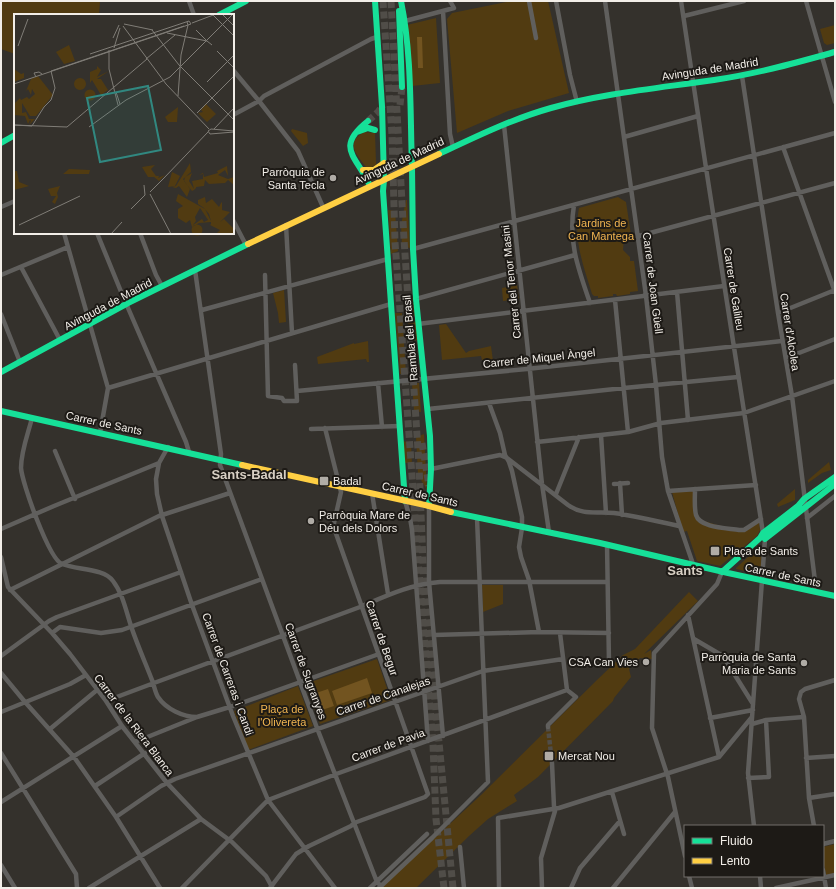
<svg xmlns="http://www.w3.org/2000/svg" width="836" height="889" viewBox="0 0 836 889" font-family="Arial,sans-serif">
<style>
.green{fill:#513b11}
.water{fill:#725420}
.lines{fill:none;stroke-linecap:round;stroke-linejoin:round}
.street-tunnel{stroke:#504d48;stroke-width:4.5;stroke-dasharray:4.5 2;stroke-linecap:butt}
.primary-tunnel{stroke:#504d48;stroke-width:7;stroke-dasharray:7 3.5;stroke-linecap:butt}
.street{stroke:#605f5d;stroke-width:4.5}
.fast{stroke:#16e098;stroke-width:6}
.slow{stroke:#ffcf43;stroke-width:6}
.poi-dot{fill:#b0aca6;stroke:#1d1a16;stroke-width:1.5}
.labels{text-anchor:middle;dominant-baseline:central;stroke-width:4;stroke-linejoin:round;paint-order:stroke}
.street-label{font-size:11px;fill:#f2eee8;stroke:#1d1a16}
.poi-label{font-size:11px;fill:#f2eee8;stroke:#1d1a16;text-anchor:start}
.park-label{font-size:11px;fill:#f1b551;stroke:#1d1a16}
.quarter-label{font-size:13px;font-weight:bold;fill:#d7cfc3;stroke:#1d1a16}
.inset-road{fill:none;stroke:#807d77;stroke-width:1}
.view{fill:#318880;fill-opacity:0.15;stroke:#318880;stroke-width:2}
.inset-edge{fill:none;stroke:#f2eee8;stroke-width:2}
</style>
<rect width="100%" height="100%" fill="#34312c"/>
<path class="green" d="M 1,1 L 100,1 L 99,15 L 15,15 L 15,54 L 1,49 Z
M 511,1 L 548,1 L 569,93 L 508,111 L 457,133 L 447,19 L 452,13 Z
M 436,18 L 440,83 L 412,86 L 407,25 Z
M 835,25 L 835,43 L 827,45 L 824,43 L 820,29 Z
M 292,129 L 307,133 L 308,143 L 303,146 L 291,131 Z
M 364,132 L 375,133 L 376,162 L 376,165 L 369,168 L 366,167 C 356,154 345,143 364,132 Z
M 618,197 L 626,202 L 631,235 L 624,238 L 623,250 L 630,257 L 630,261 L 634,261 L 638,291 L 630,292 L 630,294 L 617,296 L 616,294 L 613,294 L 613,296 L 598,298 L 598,296 L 594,296 L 592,294 C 583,264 573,240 579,208 Z
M 406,200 L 407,200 L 410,248 L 402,246 L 401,225 Z
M 388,210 L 395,211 L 398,251 L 391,254 Z
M 517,285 L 519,299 L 503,301 L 502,288 Z
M 284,290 L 286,322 L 279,323 L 278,313 L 273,293 Z
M 413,297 L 415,316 L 408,317 L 406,300 Z
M 395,313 L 402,313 L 406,374 L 400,374 Z
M 416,321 L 418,340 L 410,341 L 408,323 Z
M 446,324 L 466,353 L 469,351 L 491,346 L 493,361 L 489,362 L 489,360 L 482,360 L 481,356 L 442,360 L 439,325 Z
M 368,341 L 369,362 L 367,362 L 366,359 L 318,364 L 317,357 L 354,343 L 354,344 Z
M 419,383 L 421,412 L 414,411 L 412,383 Z
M 424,434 L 427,490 L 418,475 L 416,437 Z
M 403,441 L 411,443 L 412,463 L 404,463 Z
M 829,462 L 831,470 L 822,473 L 808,483 L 808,480 Z
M 795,489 L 795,500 L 778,507 L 777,504 Z
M 693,491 L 697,519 L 738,531 L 759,521 L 760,530 L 757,536 L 720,566 L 697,561 L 687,531 L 683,532 L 672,492 Z
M 759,547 L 762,548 L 761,572 L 758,574 L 736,569 L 736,568 Z
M 482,585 L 503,585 L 503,604 L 483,612 Z
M 689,592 L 698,601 L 644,654 L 651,650 L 652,659 L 640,658 L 629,669 L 631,677 L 614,698 L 613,701 L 538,777 L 514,795 L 517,801 L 488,819 L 469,836 L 416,888 L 381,888 L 481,795 L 598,679 L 623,655 L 635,649 Z
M 377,659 L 391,700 L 320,724 L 305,684 Z
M 298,686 L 313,726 L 248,750 L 234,711 Z
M 835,844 L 835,874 L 826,875 L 823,860 L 823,847 Z"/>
<path class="water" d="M 417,37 L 422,37 L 423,68 L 418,68 Z
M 367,678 L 372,693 L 337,705 L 332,691 Z
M 328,689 L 334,706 L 319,711 L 313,694 Z"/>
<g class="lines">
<path class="street-tunnel" d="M 548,727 L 552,763"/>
<path class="primary-tunnel" d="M 383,1 L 392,135 L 395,242 L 420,586 L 433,745 L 436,819 L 444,888
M 391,1 L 404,239 L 419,465 L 424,586 L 453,888
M 400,105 L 402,87
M 368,121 L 378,112 L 383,105
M 422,443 L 429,486"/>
<path class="street" d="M 189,1 L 194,15
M 529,1 L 536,38
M 556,1 L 570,75 L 577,102
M 605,1 L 646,296 L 656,385 L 662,457 L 668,491 L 693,564
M 681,1 L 706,168 L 763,533 L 765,539 L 748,773 L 754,826
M 806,1 L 835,102
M 443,11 L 450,134 L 453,147
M 684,16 L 744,1
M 405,21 L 454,8 L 450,1
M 233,70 L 259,101 L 298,151 L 323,207
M 742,76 L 778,313 L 792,396 L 815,581 L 814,592
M 233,115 L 259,101 L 264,96 L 371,39 L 377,37
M 504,125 L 542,484 L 549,532
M 624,137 L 698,116
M 783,147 L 835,292
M 574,205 C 568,242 578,268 590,303
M 1,207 L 15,201
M 233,220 L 246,245
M 286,225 L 292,333
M 64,233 L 108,388 L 100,433
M 97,233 L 122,294 L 186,442 L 189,452
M 140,233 L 156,275 L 162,286
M 639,236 L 835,183
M 413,249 L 835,133
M 21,267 L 60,340
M 195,270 L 221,454 L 220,465 L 317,728 L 377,882 L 381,886
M 1,275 L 68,247
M 265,275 L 268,396 L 282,398 L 284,401 L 297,401 L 295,365
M 677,292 L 688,420
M 416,299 L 575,255
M 615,300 L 628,432
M 202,310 L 388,259
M 778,313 L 835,290
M 1,314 L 20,362
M 418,324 L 724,286
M 786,358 L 835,339
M 378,383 L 382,427
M 108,388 L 391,304
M 297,391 L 527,369 L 782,341
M 489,403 L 500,433 L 505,455 L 509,462 L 512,471 L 522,517 L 522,528 L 519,547 L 521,557 L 529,580 L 539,632
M 428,409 L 624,388 L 738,377
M 32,418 C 28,434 21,451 21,468 C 22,483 49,559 62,564 C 77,570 104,568 113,581 C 123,594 126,611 131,626 C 137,644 145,662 152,680 C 154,685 155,692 158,697 C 166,709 183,717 197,717
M 311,429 L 400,426
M 601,435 L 606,513
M 537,442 L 628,432 L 661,423 L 744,413 L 835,381
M 168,447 L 159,463 L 156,479 L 157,494 L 162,516 L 192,605 L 233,716 L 268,800 L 335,888
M 55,451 L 75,499
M 431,469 L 500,455 L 507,458 L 568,505 C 584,516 596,511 614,513 C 635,516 657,521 679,526
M 620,483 L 622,515
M 614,484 L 628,483
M 695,489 C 695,497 694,507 696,515 C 700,528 727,528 739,530 L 744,530 L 761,519
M 668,491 L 756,485
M 372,493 L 388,594
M 556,494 L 579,437
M 405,501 L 410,518 L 412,530 L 428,741
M 429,506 L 429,582 L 443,736
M 807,518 L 835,496
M 1,529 L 54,506 L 159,463
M 607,544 L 609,663
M 1,557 L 8,587 L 52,633 L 70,654 L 106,701 L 122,726 L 167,783 L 201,819 L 232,842 L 266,876 L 272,887
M 10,590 L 159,516 L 230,493
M 688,615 L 719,757
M 52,633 L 60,627 L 101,633 L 122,630 L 262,579
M 434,635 L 539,632 L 609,633
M 694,639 L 723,656 L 753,704
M 1,656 L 49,621 L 57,617 L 181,572
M 1,673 L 25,702 L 74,757 L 116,817 L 160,888
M 106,701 L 154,683 L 360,607 C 386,596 411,584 440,582 L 607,582
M 1,712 L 70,684 L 86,675
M 710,718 L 753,710
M 752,724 L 766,720 L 804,717
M 548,727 L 548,725 L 576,697 L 567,690 L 560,633
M 50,729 L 97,690
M 135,742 L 197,717 L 233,706 L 379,654
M 1,753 L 76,874 L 77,888
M 806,758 L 835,756
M 748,778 L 769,777 L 766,720
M 95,786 L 145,753
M 612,792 L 624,834
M 809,798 L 835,794
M 1,802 L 122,726
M 116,817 L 161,786 L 175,779 L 483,671 L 563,659
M 814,826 L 809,798 L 804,717 L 799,699 L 801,692 L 805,689 L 835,680
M 823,844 L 835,841
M 460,847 L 464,888
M 685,856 L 668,777 L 652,728 L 654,653 L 717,584 L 722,572
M 1,865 L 15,888
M 823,870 L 826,888
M 689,876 L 692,888
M 760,876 L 761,888
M 89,888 L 201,819
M 182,888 L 268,800 L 339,773 L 567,690
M 270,888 L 296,854 L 309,846 L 351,826 L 354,823 L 425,797 L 428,794 L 334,528 L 334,523 L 341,492 L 325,428
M 370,888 L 427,834
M 379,888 L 432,838 L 488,782 L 477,518
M 499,888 L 498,818 L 559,808 L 719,757 L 752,717
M 542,888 L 541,858 L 555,811 L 554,807 L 552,763
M 571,888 L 580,868 L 620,821
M 613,888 L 675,812
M 776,888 L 835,875"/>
<path class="fast" d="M 375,1 L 382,106 L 384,180
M 401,1 C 412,55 410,112 412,167
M 399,11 L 402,87
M 219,15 L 246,1
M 368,121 C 334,148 357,156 370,186
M 357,132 L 368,128 L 375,130
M 1,143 L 15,135
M 439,154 C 475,137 512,119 551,108 C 604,93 660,88 714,80 C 756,74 795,63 835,52
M 412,167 L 413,249 L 416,299 L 430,436 L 431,469 L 429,506
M 384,180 L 383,191 L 405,501
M 1,372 L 128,303 L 248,244
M 1,411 L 242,465
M 451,512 L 600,543 L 728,573 L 835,596
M 765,539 L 835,484
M 722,572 L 760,538 L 763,533 L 798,506 L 804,499 L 835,477"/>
<path class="slow" d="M 363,170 L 374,170 L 384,163
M 248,244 L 439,154
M 242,465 L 425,505 L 451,512"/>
</g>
<g class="poi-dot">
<circle cx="333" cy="178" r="4"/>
<rect x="319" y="476" width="10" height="10" rx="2"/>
<circle cx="311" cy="521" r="4"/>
<rect x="710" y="546" width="10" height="10" rx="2"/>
<circle cx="646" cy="662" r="4"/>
<circle cx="804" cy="663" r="4"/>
<rect x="544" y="751" width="10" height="10" rx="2"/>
</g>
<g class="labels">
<g class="street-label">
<text transform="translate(710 69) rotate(-9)">Avinguda de Madrid</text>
<text transform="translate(399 161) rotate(-25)">Avinguda de Madrid</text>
<text transform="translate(511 282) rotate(-96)">Carrer del Tenor Masini</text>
<text transform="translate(653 283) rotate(83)">Carrer de Joan Güell</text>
<text transform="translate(734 289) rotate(81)">Carrer de Galileu</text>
<text transform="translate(108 304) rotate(-28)">Avinguda de Madrid</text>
<text transform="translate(790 332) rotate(81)">Carrer d'Alcolea</text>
<text transform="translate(410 338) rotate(-95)">Rambla del Brasil</text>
<text transform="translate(539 358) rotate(-6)">Carrer de Miquel Àngel</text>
<text transform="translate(104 423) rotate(12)">Carrer de Sants</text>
<text transform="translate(420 494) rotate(13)">Carrer de Sants</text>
<text transform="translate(783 575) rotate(12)">Carrer de Sants</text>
<text transform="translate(382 638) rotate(71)">Carrer de Begur</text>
<text transform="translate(306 671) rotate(70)">Carrer de Sugranyes</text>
<text transform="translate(228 674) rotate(70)">Carrer de Carreras i Candi</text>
<text transform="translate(383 696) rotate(-19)">Carrer de Canalejas</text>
<text transform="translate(134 725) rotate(53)">Carrer de la Riera Blanca</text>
<text transform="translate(388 745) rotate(-20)">Carrer de Pavia</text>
</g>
<g class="poi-label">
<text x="325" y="172" text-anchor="end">Parròquia de<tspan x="325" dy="13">Santa Tecla</tspan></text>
<text x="333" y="481">Badal</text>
<text x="319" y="515">Parròquia Mare de<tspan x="319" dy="13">Déu dels Dolors</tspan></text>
<text x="724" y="551">Plaça de Sants</text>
<text x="796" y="657" text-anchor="end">Parròquia de Santa<tspan x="796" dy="13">Maria de Sants</tspan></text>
<text x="638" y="662" text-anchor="end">CSA Can Vies</text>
<text x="558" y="756">Mercat Nou</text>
</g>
<g class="park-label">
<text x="601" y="223">Jardins de<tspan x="601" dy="13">Can Mantega</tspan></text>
<text x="282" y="709">Plaça de<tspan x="282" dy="13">l'Olivereta</tspan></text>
</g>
<g class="quarter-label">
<text x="249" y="474">Sants-Badal</text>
<text x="685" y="570">Sants</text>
</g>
</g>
<g transform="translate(14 14)">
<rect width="220" height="220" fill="#34312c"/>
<path d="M 55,31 L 61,47 L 50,50 L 42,38 ZM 83,52 L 87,56 L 83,63 L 95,57 L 83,65 L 87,65 L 94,76 L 87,81 L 78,66 L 76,69 L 76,58 L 83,55 ZM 0,55 L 7,60 L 10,59 L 10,64 L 0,68 ZM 24,62 L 39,81 L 22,102 L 16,102 L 8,89 L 8,99 L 12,98 L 15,105 L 21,105 L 15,111 L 17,107 L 16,106 L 14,110 L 11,102 L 0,101 L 0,90 L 6,84 L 7,86 L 13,83 L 15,85 L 21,80 L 18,75 L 17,81 L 14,75 L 12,77 L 17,65 ZM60 70a6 6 0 1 1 12 0a6 6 0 1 1-12 0ZM70.5 81a5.5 5.5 0 1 1 11 0a5.5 5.5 0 1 1-11 0ZM 192,90 L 202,100 L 193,108 L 184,99 L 189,98 L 187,96 ZM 164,93 L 163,108 L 154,108 L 151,103 ZM 176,149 L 177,158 L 169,165 L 176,175 L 173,183 L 165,172 L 162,174 L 158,173 L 162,172 ZM 141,151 L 137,155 L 142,162 L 145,162 L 144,164 L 151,161 L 145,167 L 140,163 L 134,163 L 128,153 ZM 213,152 L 214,162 L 211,156 L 204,161 L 214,165 L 220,163 L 220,171 L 214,166 L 211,169 L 195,170 L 191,166 L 190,172 L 182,173 L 182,169 L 182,174 L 180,176 L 178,177 L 170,167 L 171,163 L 178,159 L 175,167 L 180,175 L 178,167 L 189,165 L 189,160 L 185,161 L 189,159 L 190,163 L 204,159 L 203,157 ZM 55,155 L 76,156 L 75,160 L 49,160 ZM 0,157 L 3,157 L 5,168 L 15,172 L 0,176 ZM 158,158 L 166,162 L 161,172 L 154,173 ZM 46,172 L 43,179 L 44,183 L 41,190 L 38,188 L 42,182 L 37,182 L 34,175 ZM 164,180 L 191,195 L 197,207 L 195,200 L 190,194 L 184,190 L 184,186 L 191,183 L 192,189 L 198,185 L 205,193 L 207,189 L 208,188 L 208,196 L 216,198 L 206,208 L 210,205 L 220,215 L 220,220 L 202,220 L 206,216 L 196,211 L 197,210 L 197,208 L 185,209 L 178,213 L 176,206 L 172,209 L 164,204 L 164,195 L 169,192 L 162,187 ZM 186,194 L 194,206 L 190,208 L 188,205 L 179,211 L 182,207 L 181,203 L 175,204 L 181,203 ZM177.5 216a5.5 5.5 0 1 1 11 0a5.5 5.5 0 1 1-11 0Z" fill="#513b11" fill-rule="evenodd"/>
<path class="inset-road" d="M 208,0 L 220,12M 199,1 L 220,22M 178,9 L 202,0M 110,10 L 139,16M 109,12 L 152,70 L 195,115M 138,16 L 165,51 L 220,106M 182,16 L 192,26M 153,19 L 193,27 L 198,31M 99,24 L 105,11M 4,32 L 14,5M 100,34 L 106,14M 95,36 L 95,55 L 104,91M 203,37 L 220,54M 76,40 L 175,7 L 177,10 L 174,11 L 173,8M 132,45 L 161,21M 22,63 L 20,59 L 25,58 L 28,60M 193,68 L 220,41M 0,70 L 174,11M 102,78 L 106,90M 164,82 L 167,41 L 174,11M 183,99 L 220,62M 0,111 L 53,113 L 133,45M 0,111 L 18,112 L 30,93 L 37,86 L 41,74 L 37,57 L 170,12M 75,113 L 112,86 L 156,63 L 219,0M 200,115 L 220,94M 220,117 L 197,115 L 194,117 L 196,120 L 220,118M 150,164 L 194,118M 136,178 L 150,164M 136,180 L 157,220M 117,195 L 131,181 L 130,171M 5,211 L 66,182M 97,220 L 108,208"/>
<path class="view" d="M 134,72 L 147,136 L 86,148 L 73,84 Z"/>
<rect width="220" height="220" class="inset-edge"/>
</g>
<rect width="836" height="889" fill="none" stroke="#f2eee8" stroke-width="4"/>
<rect x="684" y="825" width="140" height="52" fill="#1d1a16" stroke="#726f6a"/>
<rect x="692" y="838" width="20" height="6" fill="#16e098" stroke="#726f6a"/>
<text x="720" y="845" font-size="12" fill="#f2eee8">Fluido</text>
<rect x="692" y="858" width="20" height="6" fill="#ffcf43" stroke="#726f6a"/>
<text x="720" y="865" font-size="12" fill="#f2eee8">Lento</text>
</svg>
